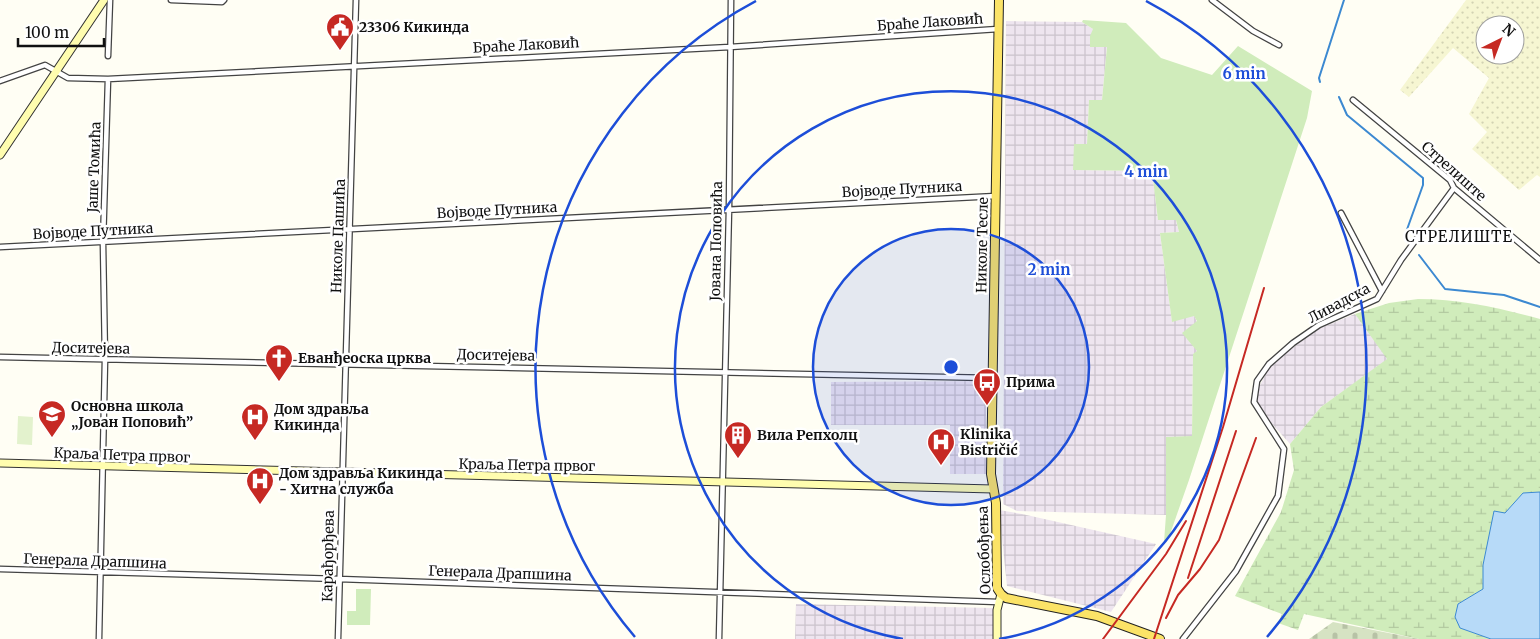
<svg xmlns="http://www.w3.org/2000/svg" width="1540" height="639" viewBox="0 0 1540 639" font-family="Merriweather,serif">
<style>
.industrial{fill:url(#industrial-grid)}
.farmland{fill:url(#farmland-dots);fill-rule:evenodd}
.grass{fill:#d0ecbb}
.wetland{fill:url(#wetland-marsh)}
.cemetery{fill:url(#cemetery-stones)}
.pitch{fill:#e3f2cd}
.water{fill:#b7daf8;stroke:#3c89d1}
.lines{fill:none;stroke-linecap:round;stroke-linejoin:round}
.stream{stroke:#3c89d1;stroke-width:2}
.street-casing{stroke:#434343;stroke-width:7}
.secondary-casing{stroke:#323232;stroke-width:9}
.primary-casing{stroke:#212121;stroke-width:10}
.street{stroke:#fff;stroke-width:4.5}
.secondary{stroke:#fffdaf;stroke-width:7}
.primary{stroke:#fbe367;stroke-width:8}
.rail{stroke:#c62923;stroke-width:2}
.ring{fill:none;stroke:#1d4ed8;stroke-width:2.5}
.labels{text-anchor:middle;dominant-baseline:central;stroke-width:5;stroke-linejoin:round;paint-order:stroke}
.street-label{font-size:14px;fill:#101010;stroke:#fff}
.poi-label{font-size:14px;font-weight:bold;fill:#101010;stroke:#fff;text-anchor:start}
.neighbourhood-label{font-size:15px;letter-spacing:1px;fill:#101010;stroke:#fff}
.centre{fill:#1d4ed8;stroke:#fff;stroke-width:2.5}
.ring-label{font-size:15px;text-anchor:middle;font-weight:bold;fill:#1d4ed8;stroke:#fff;stroke-width:5;stroke-linejoin:round;paint-order:stroke}
</style>
<defs>
<pattern id="industrial-grid" width="8" height="8" patternUnits="userSpaceOnUse" patternTransform="scale(1.25)"><rect width="8" height="8" fill="#eee5ef"/><path d="M0 4h8M4 0v8" fill="none" stroke="#cbc3cc"/></pattern>
<pattern id="farmland-dots" width="8" height="8" patternUnits="userSpaceOnUse" patternTransform="scale(1.25)"><rect width="8" height="8" fill="#f6f6d2"/><path d="M2 2h.1M6 6h.1" fill="none" stroke="#d2d2b3" stroke-width="1.8" stroke-linecap="round"/></pattern>
<pattern id="wetland-marsh" width="20" height="14" patternUnits="userSpaceOnUse" patternTransform="scale(1.25)"><rect width="20" height="14" fill="#d0ecbb"/><path d="M1 5h8M5 5V1M11 12h8M15 12V8" fill="none" stroke="#b2c9a0"/></pattern>
<pattern id="cemetery-stones" width="16" height="16" patternUnits="userSpaceOnUse" patternTransform="scale(1.25)"><rect width="16" height="16" fill="#d6e3c3"/><path d="M2 7V4a2 2 0 0 1 4 0v3zM10 15v-3a2 2 0 0 1 4 0v3z" fill="#b7c2a6"/></pattern>
</defs>
<rect width="100%" height="100%" fill="#fffef4"/>
<path class="industrial" d="M 1006,21 L 1082,22 L 1093,29 L 1090,47 L 1107,47 L 1102,100 L 1089,100 L 1087,145 L 1074,170 L 1152,171 L 1158,220 L 1176,220 L 1179,232 L 1160,233 L 1172,321 L 1194,315 L 1197,322 L 1197,352 L 1193,354 L 1192,437 L 1166,437 L 1166,515 L 1017,511 L 1003,504 Z
M 1355,314 L 1388,359 L 1321,407 L 1290,444 L 1258,408 L 1257,391 L 1271,364 L 1318,329 Z
M 986,381 L 986,474 L 950,474 L 950,425 L 831,425 L 831,382 Z
M 999,510 L 1022,514 L 1156,544 L 1111,612 L 1007,586 Z
M 796,604 L 993,608 L 993,639 L 795,639 Z"/>
<path class="farmland" d="M 1466,0 L 1540,0 L 1540,177 L 1537,175 L 1519,190 L 1472,149 L 1487,132 L 1469,114 L 1489,78 L 1453,48 L 1409,97 L 1400,90 ZM 1485,25 L 1515,25 L 1515,55 L 1485,55 Z"/>
<path class="grass" d="M 1083,20 L 1126,23 L 1161,58 L 1212,75 L 1238,46 L 1312,91 L 1307,118 L 1189,480 L 1169,537 L 1164,542 L 1166,515 L 1166,437 L 1192,436 L 1193,354 L 1197,351 L 1182,333 L 1197,321 L 1194,316 L 1172,322 L 1160,233 L 1179,232 L 1176,220 L 1158,220 L 1152,171 L 1073,170 L 1074,144 L 1087,144 L 1089,100 L 1102,100 L 1107,47 L 1090,47 L 1090,36 L 1093,29 L 1082,22 Z
M 356,589 L 371,589 L 370,625 L 347,625 L 347,611 L 356,611 Z"/>
<path class="wetland" d="M 1418,299 C 1461,299 1499,308 1540,319 L 1540,492 L 1523,493 L 1505,514 L 1483,565 L 1483,589 L 1458,604 L 1460,628 L 1491,639 L 1419,639 L 1304,614 L 1298,630 L 1278,623 L 1282,614 L 1235,596 L 1281,512 L 1294,470 L 1290,444 L 1321,407 L 1387,359 L 1355,314 L 1389,303 Z"/>
<path class="cemetery" d="M 1333,622 L 1419,639 L 1309,639 Z"/>
<path class="pitch" d="M 18,416 L 33,417 L 32,445 L 17,444 Z"/>
<path class="water" d="M 1540,492 L 1540,639 L 1491,639 L 1460,628 L 1455,617 L 1458,604 L 1483,589 L 1483,565 L 1494,511 L 1505,513 L 1523,493 Z"/>
<g class="lines">
<path class="stream" d="M 1320,82 L 1319,78 L 1344,0
M 1339,97 L 1347,115 L 1423,178 L 1423,185 L 1405,235 L 1410,243
M 1419,255 L 1445,289 L 1504,295 L 1540,307"/>
<g class="street-casing">
<path id="street" d="M 171,0 L 222,2 L 224,0
M 1212,0 L 1253,31 L 1279,45
M 108,56 L 110,0
M 0,81 L 45,65 L 68,78 L 108,79 L 730,47 L 998,29
M 1353,100 L 1450,180 L 1454,188 L 1540,260
M 1341,213 L 1382,291
M 0,247 L 996,196
M 0,357 L 992,378
M 0,569 L 339,579 L 998,602
M 99,639 L 105,359 L 103,243 L 108,79
M 338,639 L 356,0
M 719,639 L 729,209 L 731,0
M 1183,639 L 1236,571 L 1278,496 L 1284,449 L 1254,402 L 1257,381 L 1269,364 L 1293,343 L 1319,325 L 1377,299 L 1401,260 L 1454,188"/>
</g>
<g class="secondary-casing">
<path id="secondary" d="M 0,155 L 104,0
M 0,463 L 993,489
M 997,639 L 997,610 L 1001,594"/>
</g>
<g class="primary-casing">
<path id="primary" d="M 999,0 L 991,474 L 996,503 L 997,588 L 1001,594 L 1006,598 L 1097,616 L 1160,639"/>
</g>
<use href="#street" class="street"/>
<use href="#secondary" class="secondary"/>
<use href="#primary" class="primary"/>
<path class="rail" d="M 1188,578 L 1236,431
M 1166,618 L 1178,595 L 1200,569 L 1219,540 L 1256,438
M 1103,639 L 1166,554 L 1186,521
M 1154,639 L 1223,427 L 1264,288"/>
</g>
<circle cx="951" cy="367" r="138" fill="#1d4ed8" fill-opacity=".12"/>
<g class="ring">
<circle cx="951" cy="367" r="138"/>
<path d="M903 639A276 276 0 1 1 999 639"/>
<path d="M635 637A415 415 0 0 1 756 1M1146 1A415 415 0 0 1 1267 637"/>
</g>
<defs>
<g id="civic-pin" transform="scale(1.4375)"><path d="M0 17L-7.5 6A9.5 9.5 0 1 1 7.5 6Z" fill="#c62923" stroke="#fff"/><path d="M-.6-6.5H3V-4.5H.6V-3L4-1V1h2V6H-6V1h2V-1L-.6-3ZM-1.2 2.5V6h2.4V2.5Z" fill="#fff"/></g>
<g id="church-pin" transform="scale(1.4375)"><path d="M0 17L-7.5 6A9.5 9.5 0 1 1 7.5 6Z" fill="#c62923" stroke="#fff"/><path d="M-1.2-6h2.4v3.5h3.3v2.4h-3.3V6h-2.4V-.1h-3.3v-2.4h3.3Z" fill="#fff"/></g>
<g id="bus-pin" transform="scale(1.4375)"><path d="M0 17L-7.5 6A9.5 9.5 0 1 1 7.5 6Z" fill="#c62923" stroke="#fff"/><path d="M-5-6H5V4H4V6H2V4H-2V6H-4V4H-5ZM-3.5-4V0h7V-4ZM-3.5 1.2v1.5H-2V1.2ZM2 1.2v1.5H3.5V1.2Z" fill="#fff"/></g>
<g id="school-pin" transform="scale(1.4375)"><path d="M0 17L-7.5 6A9.5 9.5 0 1 1 7.5 6Z" fill="#c62923" stroke="#fff"/><path d="M0-5L7-2L0 1L-7-2ZM-4 1L0 2.5L4 1V4Q0 6-4 4Z" fill="#fff"/></g>
<g id="hospital-pin" transform="scale(1.4375)"><path d="M0 17L-7.5 6A9.5 9.5 0 1 1 7.5 6Z" fill="#c62923" stroke="#fff"/><path d="M-5-5h3v3.5h4V-5h3V5h-3V1.5h-4V5h-3Z" fill="#fff"/></g>
<g id="building-pin" transform="scale(1.4375)"><path d="M0 17L-7.5 6A9.5 9.5 0 1 1 7.5 6Z" fill="#c62923" stroke="#fff"/><path d="M-4-6H4V6H1V3H-1V6H-4ZM-2.5-4.3h1.7v1.8h-1.7ZM.8-4.3h1.7v1.8H.8ZM-2.5-1h1.7V.8h-1.7ZM.8-1h1.7V.8H.8Z" fill="#fff"/></g>
</defs>
<g fill-rule="evenodd">
<use href="#civic-pin" x="340" y="27"/>
<use href="#church-pin" x="279" y="358"/>
<use href="#bus-pin" x="987" y="382"/>
<use href="#school-pin" x="52" y="414"/>
<use href="#hospital-pin" x="255" y="417"/>
<use href="#building-pin" x="738" y="435"/>
<use href="#hospital-pin" x="941" y="442"/>
<use href="#hospital-pin" x="260" y="481"/>
</g>
<g class="labels">
<g class="street-label">
<text transform="translate(930 22) rotate(-4)">Браће Лаковић</text>
<text transform="translate(526 45) rotate(-3)">Браће Лаковић</text>
<text transform="translate(94 167) rotate(-88)">Јаше Томића</text>
<text transform="translate(1454 171) rotate(42)">Стрелиште</text>
<text transform="translate(902 189) rotate(-3)">Војводе Путника</text>
<text transform="translate(497 210) rotate(-3)">Војводе Путника</text>
<text transform="translate(93 231) rotate(-3)">Војводе Путника</text>
<text transform="translate(338 236) rotate(-88)">Николе Пашића</text>
<text transform="translate(716 241) rotate(-89)">Јована Поповића</text>
<text transform="translate(982 245) rotate(-89)">Николе Тесле</text>
<text transform="translate(1339 303) rotate(-28)">Ливадска</text>
<text transform="translate(91 348) rotate(1)">Доситејева</text>
<text transform="translate(496 355) rotate(1)">Доситејева</text>
<text transform="translate(122 455) rotate(2)">Краља Петра првог</text>
<text transform="translate(527 465) rotate(1)">Краља Петра првог</text>
<text transform="translate(984 550) rotate(-92)">Ослобођења</text>
<text transform="translate(328 556) rotate(-89)">Карађорђева</text>
<text transform="translate(95 561) rotate(2)">Генерала Драпшина</text>
<text transform="translate(500 573) rotate(2)">Генерала Драпшина</text>
</g>
<g class="poi-label">
<text x="359" y="27">23306 Кикинда</text>
<text x="298" y="358">Еванђеоска црква</text>
<text x="1006" y="382">Прима</text>
<text x="71" y="406">Основна школа<tspan x="71" dy="16">„Јован Поповић”</tspan></text>
<text x="274" y="409">Дом здравља<tspan x="274" dy="16">Кикинда</tspan></text>
<text x="960" y="434">Klinika<tspan x="960" dy="16">Bistričić</tspan></text>
<text x="757" y="435">Вила Репхолц</text>
<text x="279" y="473">Дом здравља Кикинда<tspan x="279" dy="16">- Хитна служба</tspan></text>
</g>
<g class="neighbourhood-label">
<text x="1459" y="236">СТРЕЛИШТЕ</text>
</g>
</g>
<circle cx="951" cy="367" r="8" class="centre"/>
<g class="ring-label">
<text x="1244" y="79">6 min</text>
<text x="1146" y="177">4 min</text>
<text x="1049" y="275">2 min</text>
</g>
<g transform="translate(1500 40) rotate(42)"><circle r="24" fill="#ffffff" stroke="#9f9f9f"/>
<path d="M0-4L9 19L0 12L-9 19Z" fill="#c62923"/>
<text y="-8" font-size="14" font-weight="bold" text-anchor="middle" fill="#101010">N</text>
</g>
<path d="M18 38v8h86v-8" fill="none" stroke="#101010" stroke-width="2.5"/>
<text x="25" y="38" font-size="15" fill="#101010" stroke="#ffffff" stroke-width="4" paint-order="stroke">100 m</text>
</svg>
